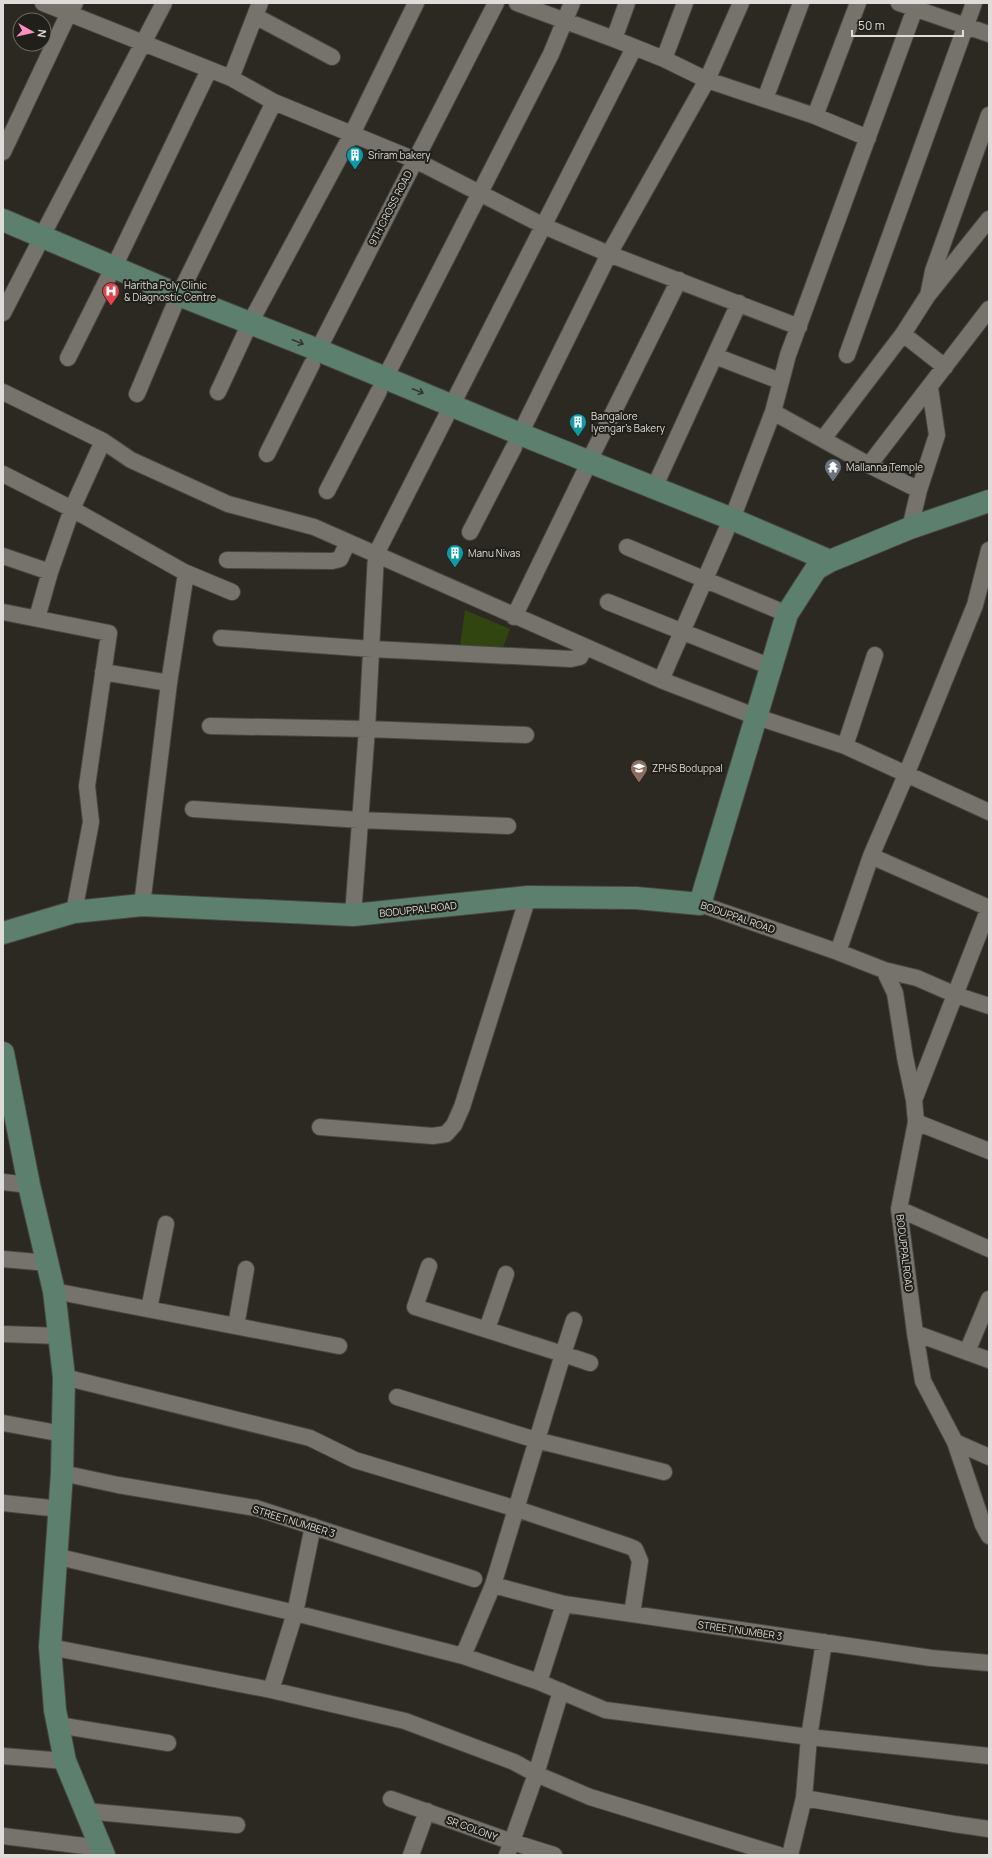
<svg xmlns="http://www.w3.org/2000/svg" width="992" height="1858" viewBox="0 0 992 1858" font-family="Manrope,sans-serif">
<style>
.green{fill:#304510}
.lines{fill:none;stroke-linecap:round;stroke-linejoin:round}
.street-casing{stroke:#484640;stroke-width:18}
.secondary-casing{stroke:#484640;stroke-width:24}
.street{stroke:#76736c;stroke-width:16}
.secondary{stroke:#5d7f6e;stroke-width:22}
.oneway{stroke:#30372e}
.labels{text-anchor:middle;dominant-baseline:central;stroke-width:4;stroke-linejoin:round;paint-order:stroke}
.poi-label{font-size:10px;fill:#dedcd8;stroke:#211f19;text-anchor:start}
.street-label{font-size:10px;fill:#dedcd8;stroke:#211f19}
</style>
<rect width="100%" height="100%" fill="#2b2922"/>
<path class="green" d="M 465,610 L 510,629 L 502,650 L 460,646 Z"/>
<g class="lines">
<g class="street-casing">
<path id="street" d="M 43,3 L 231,78 L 274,102 L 415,160 L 544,226 L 609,254 L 799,327
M 517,3 L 614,39 L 664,59 L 707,80 L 815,116 L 868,138
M 899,3 L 989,34
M 255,16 L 332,57
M 614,39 L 627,3
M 664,59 L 685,3
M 231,78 L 260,3
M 765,99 L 801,3
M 815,116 L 858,3
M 3,152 L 66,19 L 75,3
M 42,236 L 164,3
M 114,267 L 209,70
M 929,291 L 933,271 L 989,115
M 179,295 L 274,102
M 3,313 L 37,247
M 903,334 L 945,367
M 318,350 L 496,3
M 847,355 L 974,3
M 715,356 L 780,381
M 68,358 L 108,278
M 385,378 L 551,54 L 572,3
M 3,392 L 103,441 L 131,460 L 228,504 L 314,527 L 661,680 L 757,717 L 845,746 L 989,812
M 218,392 L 250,323 L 352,134 L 416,3
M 137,394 L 174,306
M 773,412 L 869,465 L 919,490
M 520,434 L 609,254 L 707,80 L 741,3
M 823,439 L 903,334 L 928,295 L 989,219
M 267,454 L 312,364
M 589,461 L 679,280
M 869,465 L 989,309
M 3,474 L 72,509 L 186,573 L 169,683 L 142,905
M 654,488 L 739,303
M 327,491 L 379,391
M 732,519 L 773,412 L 788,355 L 917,3
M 910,528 L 919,490 L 937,435 L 930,388
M 470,532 L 514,447
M 627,547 L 787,614
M 3,556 L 50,572
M 227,560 L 332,561 L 340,559 L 348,542
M 184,572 L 232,592
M 608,602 L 771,667
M 3,612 L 109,633 L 87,786 L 91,822 L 74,912
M 514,617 L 584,473
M 37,618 L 50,572 L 72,509 L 103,441
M 221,638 L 372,649 L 571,659 L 580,657 L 585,647
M 103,672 L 169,683
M 661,680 L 726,531
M 210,726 L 367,729 L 526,735
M 845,746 L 875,655
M 193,809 L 360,820 L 508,826
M 871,856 L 989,908
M 700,904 L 838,952 L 884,970 L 895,993 L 905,1057 L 914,1100 L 916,1122 L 899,1209 L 915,1333 L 923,1381 L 955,1442 L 983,1525 L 989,1536
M 353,915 L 367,729 L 376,554 L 634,48
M 838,952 L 871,856 L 906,775 L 975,605 L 989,550
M 884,970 L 917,978 L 956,995 L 989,1006
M 914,1100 L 989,908
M 916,1122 L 989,1151
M 320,1127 L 433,1136 L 446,1134 L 454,1125 L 462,1107 L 528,897
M 3,1182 L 29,1185
M 899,1209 L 989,1249
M 3,1259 L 48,1263
M 429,1266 L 415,1307 L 563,1354 L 493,1585 L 463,1656
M 54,1291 L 339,1346
M 149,1309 L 166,1224
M 574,1320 L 563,1354 L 590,1363
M 236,1326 L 246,1269
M 487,1329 L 506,1274
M 915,1333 L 989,1360
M 3,1334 L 60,1336
M 967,1352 L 989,1299
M 64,1377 L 310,1438 L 355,1460 L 517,1509 L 628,1546 L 635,1549 L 640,1561 L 632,1614
M 397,1397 L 536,1440 L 664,1472
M 3,1423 L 63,1434
M 955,1442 L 989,1457
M 62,1473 L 118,1485 L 256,1508 L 474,1579
M 3,1503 L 60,1509
M 55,1556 L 295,1613 L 463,1656 L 539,1682 L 605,1710 L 809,1737 L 989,1756
M 493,1585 L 564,1604 L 931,1658 L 989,1663
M 50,1647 L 271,1690 L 405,1721 L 514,1762 L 536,1774 L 507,1855
M 539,1682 L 564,1604
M 271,1690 L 295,1613 L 313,1526
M 561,1691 L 536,1774 L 590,1797 L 779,1855
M 58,1725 L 168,1743
M 3,1756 L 65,1761
M 804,1798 L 954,1824 L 989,1829
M 391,1799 L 512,1842 L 554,1855
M 85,1811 L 237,1825
M 3,1836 L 101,1848
M 411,1855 L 427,1811
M 790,1855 L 804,1798 L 809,1737 L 824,1642"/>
</g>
<g class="secondary-casing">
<path id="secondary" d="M 3,220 L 179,295 L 318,350 L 520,434 L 732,519 L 830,561
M 3,933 L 74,912 L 142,905 L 353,915 L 528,897 L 636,898 L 700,904 L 787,614 L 816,569 L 830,561 L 910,528 L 989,501
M 3,1053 L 29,1185 L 54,1291 L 64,1377 L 62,1473 L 50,1647 L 55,1710 L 65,1761 L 104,1855"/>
</g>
<use href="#street" class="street"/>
<use href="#secondary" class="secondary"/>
</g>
<defs><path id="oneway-shaft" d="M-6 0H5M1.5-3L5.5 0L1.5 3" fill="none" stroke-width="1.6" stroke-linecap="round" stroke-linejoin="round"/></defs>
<g class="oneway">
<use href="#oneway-shaft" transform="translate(298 342) rotate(22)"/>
<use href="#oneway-shaft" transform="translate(418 391) rotate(22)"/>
</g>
<defs>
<g id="building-pin" transform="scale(0.9)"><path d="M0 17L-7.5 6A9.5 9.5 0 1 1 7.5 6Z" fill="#0f9aa8" stroke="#211f19"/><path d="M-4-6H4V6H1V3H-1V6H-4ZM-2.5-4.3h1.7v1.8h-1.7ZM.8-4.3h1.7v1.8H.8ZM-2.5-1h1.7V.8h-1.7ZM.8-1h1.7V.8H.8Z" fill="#fff"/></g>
<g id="hospital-pin" transform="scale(0.9)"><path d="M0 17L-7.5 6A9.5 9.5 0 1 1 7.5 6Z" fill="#e0444e" stroke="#211f19"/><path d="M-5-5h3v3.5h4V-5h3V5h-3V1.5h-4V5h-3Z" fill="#fff"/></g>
<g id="temple-pin" transform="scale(0.9)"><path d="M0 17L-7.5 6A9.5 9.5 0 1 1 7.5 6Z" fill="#6b7280" stroke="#211f19"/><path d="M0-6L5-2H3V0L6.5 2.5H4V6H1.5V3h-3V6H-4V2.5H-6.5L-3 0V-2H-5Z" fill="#fff"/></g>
<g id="school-pin" transform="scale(0.9)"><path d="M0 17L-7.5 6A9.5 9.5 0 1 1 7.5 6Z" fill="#8d6e63" stroke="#211f19"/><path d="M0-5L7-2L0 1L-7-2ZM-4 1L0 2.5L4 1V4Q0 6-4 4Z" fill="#fff"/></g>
</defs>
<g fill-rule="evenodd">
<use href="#building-pin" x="355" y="155"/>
<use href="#hospital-pin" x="111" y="291"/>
<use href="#building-pin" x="578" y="422"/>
<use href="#temple-pin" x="833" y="467"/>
<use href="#building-pin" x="455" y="553"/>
<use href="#school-pin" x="639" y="768"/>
</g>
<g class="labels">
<g class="poi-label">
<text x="368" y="155">Sriram bakery</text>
<text x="124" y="285">Haritha Poly Clinic<tspan x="124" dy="12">&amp; Diagnostic Centre</tspan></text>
<text x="591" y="416">Bangalore<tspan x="591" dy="12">Iyengar's Bakery</tspan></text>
<text x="846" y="467">Mallanna Temple</text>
<text x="468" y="553">Manu Nivas</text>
<text x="652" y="768">ZPHS Boduppal</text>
</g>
<g class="street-label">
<text transform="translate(390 208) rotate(-63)">9TH CROSS ROAD</text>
<text transform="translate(418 909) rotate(-6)">BODUPPAL ROAD</text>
<text transform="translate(738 917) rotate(19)">BODUPPAL ROAD</text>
<text transform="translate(905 1253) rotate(83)">BODUPPAL ROAD</text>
<text transform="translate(294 1521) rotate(17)">STREET NUMBER 3</text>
<text transform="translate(740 1630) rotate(8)">STREET NUMBER 3</text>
<text transform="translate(472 1828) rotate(20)">SR COLONY</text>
</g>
</g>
<rect width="992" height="1858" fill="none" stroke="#dedcd8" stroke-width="8"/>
<g transform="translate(32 32) rotate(98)"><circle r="19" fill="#211f19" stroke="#6d6b65"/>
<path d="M0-3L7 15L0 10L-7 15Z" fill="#fd8ebf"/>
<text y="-6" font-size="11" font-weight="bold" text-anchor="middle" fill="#dedcd8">N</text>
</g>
<path d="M852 30v6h111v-6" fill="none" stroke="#dedcd8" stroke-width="2"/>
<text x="858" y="30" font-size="12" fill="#dedcd8" stroke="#211f19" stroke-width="3" paint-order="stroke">50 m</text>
</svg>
